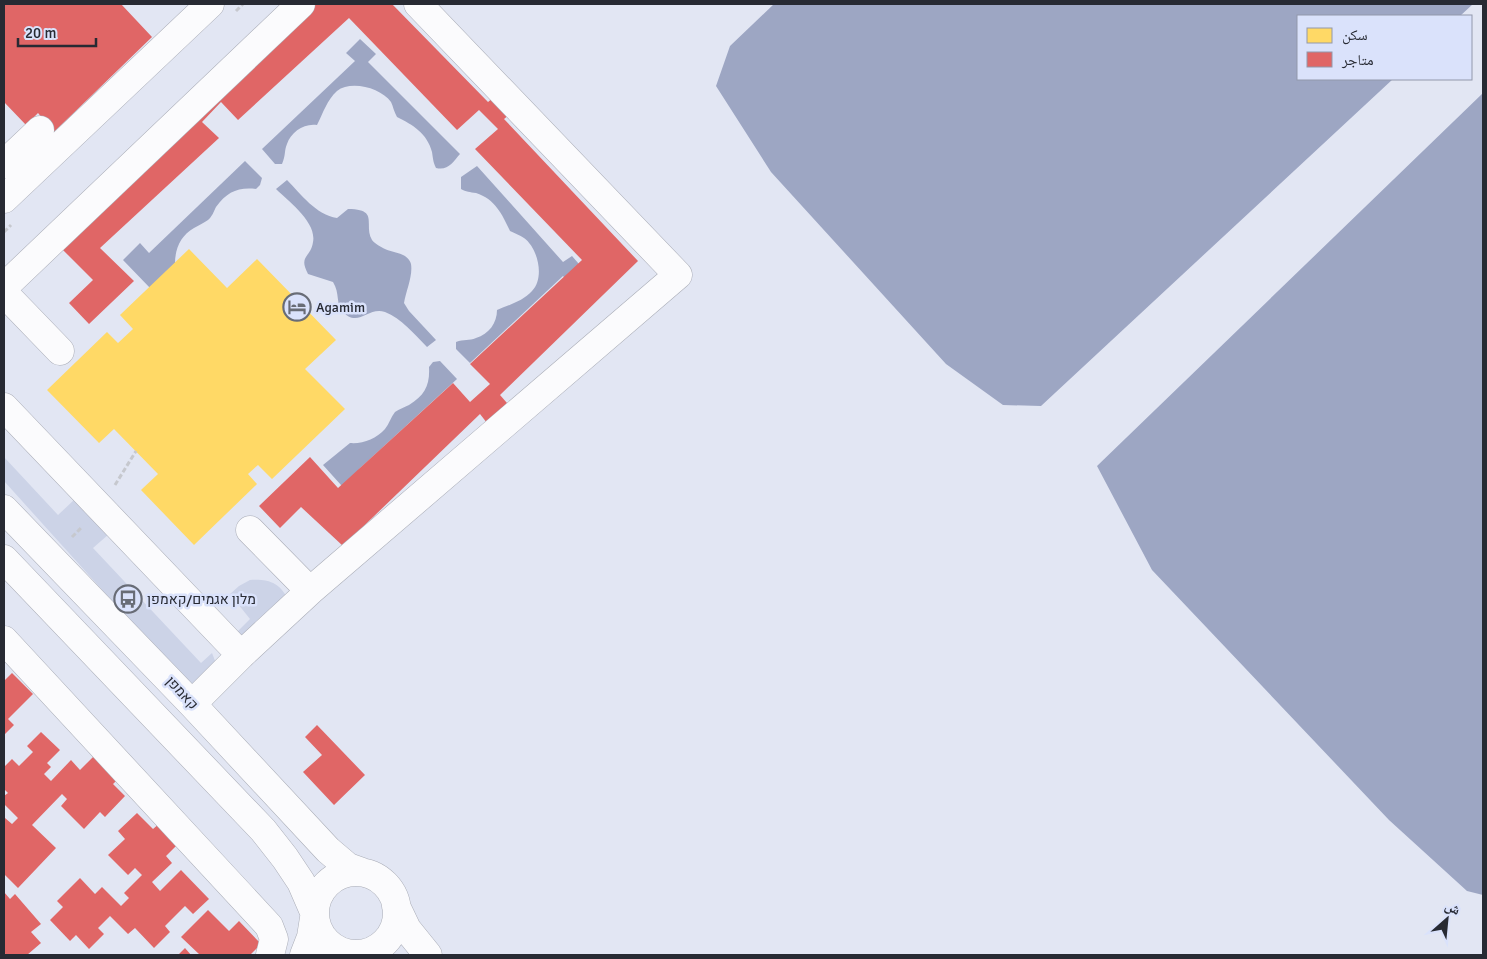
<svg xmlns="http://www.w3.org/2000/svg" width="1487" height="959" viewBox="0 0 1487 959" font-family="Signika,'Noto Naskh Arabic',Heebo,sans-serif">
<style>
.green{fill:#ccd3e7}
.water{fill:#9da6c3}
.homes{fill:#ffd966}
.shops{fill:#e06666}
.lines{fill:none;stroke-linecap:round;stroke-linejoin:round}
.minor-casing{stroke:#a9acb6;stroke-width:29}
.path{stroke:#c6c8ce;stroke-width:3;stroke-dasharray:5 2.5;stroke-linecap:butt}
.minor{stroke:#fbfbfd;stroke-width:28}
.labels{text-anchor:middle;dominant-baseline:central;stroke-width:5;stroke-linejoin:round;paint-order:stroke}
.poi-label{font-size:14px;fill:#272a33;stroke:#dae2fb;text-anchor:start}
.street-label{font-size:14px;fill:#272a33;stroke:#dae2fb}
</style>
<rect width="100%" height="100%" fill="#e2e6f3"/>
<path class="green" d="M 4,457 L 58,515 L 75,499 L 109,534 L 93,548 L 201,663 L 212,653 L 217,666 L 211,683 L 188,685 L 4,481 Z
M 250,580 C 270,579 280,583 289,601 L 249,642 L 236,633 L 250,619 L 230,594 L 239,586 Z"/>
<path class="water" d="M 774,4 L 1473,4 L 1460,16 L 1298,16 L 1298,79 L 1393,79 L 1041,406 L 1003,405 L 946,364 L 771,172 L 716,86 L 730,46 Z
M 360,39 L 376,54 L 368,62 L 460,154 C 453,162 448,171 436,168 C 433,162 433,158 432,152 C 427,133 413,125 397,117 C 394,112 393,106 391,102 C 381,88 351,80 337,91 C 327,100 323,113 317,125 C 304,123 291,132 287,144 C 284,151 286,155 282,164 L 275,164 L 262,149 L 355,61 L 346,53 Z
M 1483,93 L 1483,895 L 1467,891 L 1389,820 L 1152,570 L 1097,466 Z
M 245,161 L 262,178 L 260,185 L 256,189 C 238,187 227,192 216,207 C 214,211 212,217 208,220 C 204,223 199,225 194,228 C 181,235 175,249 175,263 L 151,289 L 123,260 L 140,243 L 149,253 Z
M 477,166 L 563,262 L 572,256 L 585,271 L 571,285 L 563,276 L 470,363 L 456,349 L 456,342 C 464,339 469,341 476,338 C 489,334 497,323 497,310 C 509,305 523,301 532,291 C 545,278 538,248 524,238 C 520,235 514,233 510,231 C 502,214 495,199 476,193 C 470,192 466,192 461,189 L 461,177 Z
M 287,180 C 301,194 316,215 337,218 L 348,209 C 380,209 363,225 372,240 C 375,244 381,247 385,249 C 394,253 408,253 411,264 C 413,276 406,291 404,303 L 409,311 L 436,340 L 427,347 C 415,335 401,318 385,312 C 368,306 358,329 342,311 C 336,305 340,293 333,282 L 308,274 C 298,255 311,258 313,242 C 317,222 288,201 276,189 Z
M 440,361 L 457,379 L 359,469 L 350,495 L 323,465 L 350,443 C 363,444 376,439 385,429 C 389,424 391,417 395,412 C 399,409 405,407 409,405 C 425,395 430,385 429,367 L 433,362 Z"/>
<path class="homes" d="M 189,249 L 227,288 L 257,259 L 336,340 L 305,369 L 345,409 L 272,479 L 258,465 L 248,474 L 257,484 L 194,545 L 141,490 L 158,474 L 114,429 L 99,443 L 47,390 L 107,332 L 118,343 L 133,329 L 120,315 Z"/>
<path class="shops" d="M 4,4 L 121,4 L 152,37 L 54,132 L 38,113 L 26,125 L 4,102 Z
M 313,4 L 392,4 L 488,102 L 494,97 L 510,114 L 504,119 L 638,261 L 500,395 L 507,403 L 487,423 L 480,414 L 343,546 L 301,507 L 280,528 L 259,506 L 310,457 L 338,488 L 453,383 L 470,402 L 490,384 L 470,364 L 582,260 L 475,149 L 498,129 L 479,110 L 457,130 L 349,18 L 238,120 L 221,102 L 202,122 L 219,138 L 100,248 L 134,281 L 89,324 L 69,303 L 93,280 L 58,245 Z
M 12,673 L 33,694 L 8,719 L 14,725 L 4,735 L 4,681 Z
M 317,725 L 365,775 L 334,805 L 303,772 L 322,755 L 305,737 Z
M 41,732 L 60,750 L 47,763 L 51,767 L 44,774 L 51,781 L 71,760 L 80,770 L 95,755 L 119,778 L 113,784 L 125,796 L 105,817 L 100,812 L 84,829 L 61,806 L 67,799 L 62,794 L 32,825 L 56,848 L 18,888 L 4,874 L 4,820 L 5,818 L 12,824 L 18,818 L 4,804 L 4,796 L 8,793 L 4,789 L 4,767 L 12,759 L 19,766 L 33,752 L 27,746 Z
M 137,813 L 153,829 L 160,823 L 179,843 L 166,856 L 172,863 L 152,882 L 160,891 L 181,870 L 209,899 L 193,914 L 185,906 L 165,926 L 170,932 L 154,948 L 135,928 L 128,934 L 110,916 L 98,928 L 104,934 L 89,949 L 76,935 L 70,941 L 50,920 L 63,907 L 57,901 L 80,878 L 95,894 L 102,887 L 121,906 L 129,898 L 124,893 L 142,875 L 135,868 L 128,875 L 108,855 L 125,839 L 118,831 Z
M 4,892 L 10,899 L 15,894 L 41,924 L 31,932 L 41,943 L 27,955 L 6,955 L 4,952 Z
M 208,910 L 229,931 L 239,921 L 261,944 L 250,955 L 200,955 L 181,937 Z
M 185,948 L 191,955 L 178,955 Z"/>
<g class="lines">
<g class="minor-casing">
<path id="minor" d="M 4,164 L 40,130
M 4,199 L 210,4
M 4,287 L 301,4
M 4,293 L 60,351
M 4,407 L 241,655
M 4,509 L 192,704 L 328,850 L 348,867 L 362,872
M 250,530 L 310,591
M 4,559 L 263,830 L 285,858 L 301,882 L 314,912
M 4,640 L 269,926 L 274,939 L 270,955
M 192,704 L 241,655 L 310,591 L 678,275 L 418,4
M315 913a41 41 0 1 1 82 0a41 41 0 1 1-82 0Z
M 396,906 L 407,929 L 428,955
M 304,955 L 311,937 L 314,918"/>
</g>
<path class="path" d="M 236,11 L 243,4
M 4,232 L 11,225
M 115,485 L 136,451
M 72,537 L 82,527"/>
<use href="#minor" class="minor"/>
</g>
<defs>
<g id="hotel-ring" transform="scale(1.4375)"><circle r="9.5" fill="#dae2fb" stroke="#686c76" stroke-width="1.5"/><path d="M-6-4.5h1.5V1H6V5H4.5V3h-9V5H-6ZM-4 0a1.8 1.8 0 1 1 3.6 0ZM.5 0V-2.5h3Q6-2.5 6 0Z" fill="#686c76"/></g>
<g id="bus-ring" transform="scale(1.4375)"><circle r="9.5" fill="#dae2fb" stroke="#686c76" stroke-width="1.5"/><path d="M-5-6H5V4H4V6H2V4H-2V6H-4V4H-5ZM-3.5-4V0h7V-4ZM-3.5 1.2v1.5H-2V1.2ZM2 1.2v1.5H3.5V1.2Z" fill="#686c76"/></g>
</defs>
<g fill-rule="evenodd">
<use href="#hotel-ring" x="297" y="307"/>
<use href="#bus-ring" x="128" y="599"/>
</g>
<g class="labels">
<g class="poi-label">
<text x="316" y="307">Agamim</text>
<text x="147" y="599">מלון אגמים/קאמפן</text>
</g>
<g class="street-label">
<text transform="translate(182 693) rotate(47)">קאמפן</text>
</g>
</g>
<rect width="1487" height="959" fill="none" stroke="#272a33" stroke-width="10"/>
<rect x="1297" y="15" width="175" height="65" fill="#dae2fb" stroke="#9298ab"/>
<rect x="1307" y="28" width="25" height="15" fill="#ffd966" stroke="#9298ab"/>
<text x="1342" y="40" font-size="15" fill="#272a33">سكن</text>
<rect x="1307" y="52" width="25" height="15" fill="#e06666" stroke="#9298ab"/>
<text x="1342" y="65" font-size="15" fill="#272a33">متاجر</text>
<g transform="translate(1447 919) rotate(27)" stroke="#dae2fb" stroke-width="4" paint-order="stroke">
<path d="M0-4L9 19L0 12L-9 19Z" fill="#272a33"/>
<text y="-8" font-size="14" font-weight="bold" text-anchor="middle" fill="#272a33">ش</text>
</g>
<path d="M18 38v8h78v-8" fill="none" stroke="#272a33" stroke-width="2.5"/>
<text x="25" y="38" font-size="15" fill="#272a33" stroke="#dae2fb" stroke-width="4" paint-order="stroke">20 m</text>
</svg>
